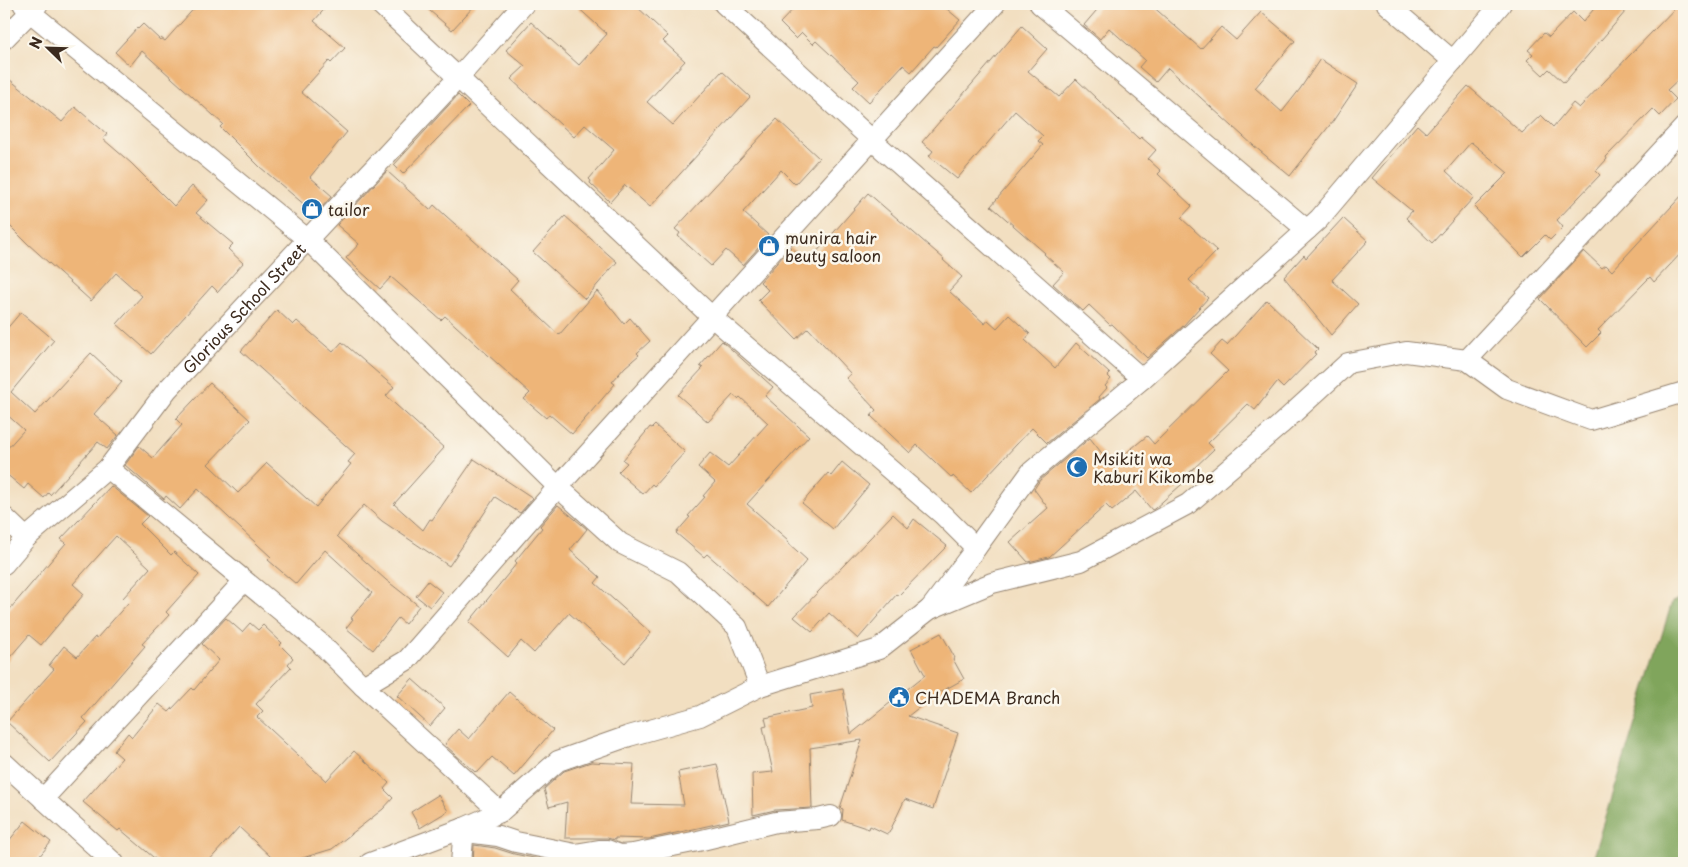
<svg xmlns="http://www.w3.org/2000/svg" width="1688" height="867" viewBox="0 0 1688 867" font-family="'Playpen Sans',sans-serif">
<style>
.forest{fill:#80a55b;stroke:#5e683c}
.building{fill:#eeb578}
.lines{fill:none;stroke-linecap:round;stroke-linejoin:round}
.street-casing{stroke:#968470;stroke-width:22}
.street{stroke:#fff;stroke-width:20}
.labels{text-anchor:middle;dominant-baseline:central;stroke-width:5;stroke-linejoin:round;paint-order:stroke}
.poi-label{font-size:16px;fill:#3b2a1e;stroke:#fbf7ec;text-anchor:start}
.street-label{font-size:16px;fill:#3b2a1e;stroke:#fbf7ec}
</style>
<rect width="100%" height="100%" fill="#fbf7ec"/>
<filter id="ink" filterUnits="userSpaceOnUse"><feTurbulence type="fractalNoise" baseFrequency=".02" numOctaves="2"/><feDisplacementMap in="SourceGraphic" scale="10" xChannelSelector="R" yChannelSelector="G"/><feConvolveMatrix kernelMatrix="1 2 1 2 8 2 1 2 1" color-interpolation-filters="sRGB"/></filter>
<filter id="wash" filterUnits="userSpaceOnUse"><feTurbulence type="fractalNoise" baseFrequency=".0096" numOctaves="4" result="noise"/><feDisplacementMap in="SourceGraphic" scale="20" xChannelSelector="R" yChannelSelector="G"/><feGaussianBlur stdDeviation="1.12" result="paint"/><feColorMatrix in="noise" values="0 0 0 0 0 0 0 0 0 0 0 0 0 0 0 0 0 1.4 0 .05"/><feComposite in="paint" operator="in"/></filter>
<g filter="url(#wash)">
<rect width="100%" height="100%" fill="#f2dfc1"/>
<path class="forest" d="M 1684,597 L 1684,863 L 1592,863 L 1672,602 Z"/>
<g id="blocks">
<path class="building" d="M 198,4 L 329,4 L 314,21 L 345,48 L 331,63 L 329,61 L 301,92 L 347,132 L 310,177 L 332,196 L 320,209 L 311,200 L 306,206 L 260,167 L 220,127 L 223,124 L 142,51 L 130,66 L 115,52 L 137,28 L 138,29 L 143,24 L 160,40 L 161,38 L 165,41 Z
M 422,4 L 476,4 L 452,30 Z
M 574,4 L 634,4 L 668,36 L 663,41 L 685,61 L 647,102 L 673,125 L 722,71 L 750,97 L 650,207 L 625,185 L 610,202 L 590,183 L 591,181 L 589,179 L 614,150 L 585,125 L 574,137 L 511,79 L 525,66 L 506,50 L 531,22 L 579,65 L 607,34 Z
M 798,4 L 941,4 L 960,20 L 936,47 L 934,46 L 911,72 L 903,65 L 869,102 L 853,87 L 859,81 L 816,41 L 813,44 L 802,33 L 796,39 L 780,23 Z
M 1102,4 L 1150,4 L 1201,49 L 1221,27 L 1236,40 L 1261,12 L 1295,41 L 1255,88 L 1282,112 L 1300,89 L 1320,59 L 1358,84 L 1333,121 L 1290,176 L 1254,146 L 1168,68 L 1156,82 L 1139,67 L 1145,60 L 1109,28 L 1100,39 L 1084,25 Z
M 1598,4 L 1632,4 L 1564,83 L 1549,69 L 1543,75 L 1527,60 L 1533,54 L 1528,50 L 1544,33 L 1549,37 L 1573,12 L 1583,22 Z
M 1679,4 L 1684,4 L 1684,74 L 1667,90 L 1676,99 L 1660,116 L 1653,109 L 1606,157 L 1607,159 L 1596,171 L 1600,175 L 1557,220 L 1563,227 L 1550,240 L 1545,235 L 1523,257 L 1474,207 L 1508,173 L 1471,142 L 1446,171 L 1474,197 L 1432,243 L 1406,218 L 1412,211 L 1372,178 L 1417,125 L 1426,133 L 1468,86 L 1522,133 L 1541,115 L 1553,127 L 1573,103 L 1579,108 Z
M 1022,26 L 1047,49 L 1028,71 L 1059,97 L 1076,79 L 1139,139 L 1141,137 L 1156,150 L 1148,159 L 1161,171 L 1158,174 L 1192,206 L 1181,218 L 1217,251 L 1189,280 L 1208,298 L 1183,326 L 1147,358 L 1112,324 L 1110,325 L 1089,305 L 1083,311 L 1053,284 L 1064,272 L 1044,254 L 1045,253 L 991,206 L 1043,145 L 1038,141 L 1043,136 L 1015,111 L 957,179 L 929,156 L 933,151 L 922,142 Z
M 4,75 L 62,122 L 75,107 L 107,134 L 103,139 L 131,163 L 174,206 L 192,186 L 208,200 L 196,213 L 233,244 L 228,249 L 243,263 L 218,292 L 212,286 L 151,354 L 117,324 L 142,296 L 116,273 L 91,301 L 28,244 L 4,220 Z
M 458,95 L 469,106 L 403,174 L 394,165 Z
M 777,119 L 819,158 L 795,184 L 781,170 L 743,212 L 769,236 L 743,265 L 726,250 L 711,266 L 678,236 L 680,233 L 675,229 Z
M 387,171 L 430,210 L 434,205 L 446,216 L 518,280 L 510,289 L 559,335 L 597,291 L 624,324 L 630,318 L 650,341 L 637,353 L 639,355 L 625,367 L 612,382 L 615,384 L 572,434 L 549,414 L 546,418 L 524,399 L 530,393 L 445,316 L 441,320 L 391,277 L 380,289 L 346,258 L 359,244 L 337,225 Z
M 868,193 L 944,259 L 943,260 L 962,277 L 949,291 L 985,324 L 988,320 L 997,328 L 1009,315 L 1030,334 L 1025,340 L 1055,368 L 1076,343 L 1110,374 L 1108,376 L 1111,379 L 1105,386 L 1107,388 L 1099,397 L 1100,399 L 1047,443 L 1032,428 L 971,493 L 953,476 L 952,478 L 917,445 L 910,453 L 871,416 L 876,410 L 846,378 L 851,374 L 808,328 L 796,339 L 758,300 L 768,290 L 760,282 L 791,247 L 808,262 Z
M 1684,193 L 1684,250 L 1654,282 L 1650,277 L 1598,330 L 1601,333 L 1587,347 L 1540,299 L 1584,251 L 1602,268 L 1606,265 L 1612,271 Z
M 565,216 L 617,262 L 585,299 L 533,252 Z
M 1343,218 L 1368,241 L 1332,280 L 1358,304 L 1331,335 L 1284,277 L 1304,255 L 1306,258 Z
M 1267,300 L 1318,349 L 1314,353 L 1316,354 L 1283,388 L 1277,382 L 1255,410 L 1248,404 L 1208,443 L 1214,449 L 1188,474 L 1190,477 L 1154,509 L 1152,510 L 1136,491 L 1112,511 L 1106,505 L 1049,557 L 1028,562 L 1010,542 L 1048,508 L 1034,489 L 1040,480 L 1090,438 L 1111,465 L 1147,436 L 1154,444 L 1228,371 L 1210,354 L 1222,341 L 1227,345 Z
M 277,310 L 293,325 L 297,321 L 333,352 L 342,342 L 394,387 L 386,396 L 444,448 L 394,504 L 423,530 L 430,519 L 432,520 L 474,459 L 533,498 L 520,513 L 495,497 L 449,566 L 382,521 L 364,505 L 337,536 L 386,580 L 419,606 L 405,624 L 398,618 L 373,650 L 346,628 L 353,619 L 351,618 L 372,593 L 325,550 L 296,584 L 268,560 L 271,557 L 198,489 L 180,509 L 166,496 L 164,499 L 125,465 L 139,446 L 153,458 L 182,425 L 176,419 L 210,383 L 250,420 L 208,464 L 238,493 L 267,463 L 316,507 L 351,464 L 348,462 L 355,454 L 241,351 Z
M 21,312 L 54,340 L 11,392 L 35,414 L 91,353 L 122,382 L 94,414 L 118,435 L 107,449 L 98,442 L 50,495 L 48,493 L 44,498 L 28,484 L 24,489 L 4,472 L 4,452 L 24,430 L 4,412 L 4,332 Z
M 722,341 L 773,387 L 765,396 L 809,436 L 747,504 L 788,540 L 787,542 L 807,560 L 768,607 L 707,554 L 704,557 L 676,533 L 690,517 L 688,516 L 705,497 L 703,496 L 715,482 L 698,467 L 710,453 L 728,467 L 768,423 L 740,397 L 738,399 L 733,395 L 708,422 L 678,395 L 703,368 L 700,366 Z
M 655,425 L 685,452 L 654,486 L 652,484 L 643,494 L 618,472 L 627,463 L 623,460 L 650,427 L 652,428 Z
M 842,462 L 869,485 L 833,529 L 802,503 L 828,473 L 831,476 Z
M 111,486 L 148,516 L 140,524 L 171,555 L 174,552 L 199,575 L 166,612 L 169,615 L 142,644 L 145,646 L 83,718 L 87,722 L 50,762 L 7,722 L 54,669 L 49,665 L 64,646 L 77,657 L 95,637 L 97,638 L 128,603 L 123,598 L 150,568 L 116,536 L 73,584 L 84,594 L 41,645 L 29,635 L 4,664 L 4,616 L 66,543 L 61,539 Z
M 558,505 L 587,529 L 570,550 L 600,577 L 595,583 L 651,633 L 625,663 L 569,613 L 534,653 L 521,641 L 508,657 L 469,622 L 517,563 L 515,561 L 542,528 L 540,526 Z
M 893,514 L 908,528 L 914,519 L 947,546 L 898,596 L 897,594 L 858,639 L 829,613 L 812,632 L 794,617 Z
M 428,581 L 442,592 L 430,607 L 416,596 Z
M 226,618 L 242,632 L 250,623 L 258,630 L 263,625 L 282,643 L 280,645 L 293,658 L 288,664 L 291,667 L 256,704 L 263,711 L 257,717 L 326,781 L 354,751 L 389,783 L 384,789 L 393,798 L 383,809 L 332,849 L 286,863 L 273,863 L 270,856 L 239,827 L 207,863 L 160,863 L 120,829 L 118,831 L 83,802 L 122,758 L 114,751 L 128,733 L 132,737 L 159,704 L 169,712 L 192,688 L 194,690 L 219,660 L 202,644 Z
M 941,633 L 955,658 L 953,659 L 964,679 L 935,695 L 908,716 L 958,733 L 933,809 L 905,799 L 889,833 L 887,834 L 870,826 L 869,829 L 842,820 L 843,809 L 840,808 L 862,740 L 810,748 L 812,808 L 775,810 L 753,815 L 752,774 L 773,772 L 763,727 L 767,726 L 765,718 L 812,708 L 810,695 L 843,689 L 851,734 L 925,675 L 911,649 Z
M 412,679 L 445,708 L 430,726 L 397,696 Z
M 509,692 L 553,730 L 514,776 L 492,757 L 478,772 L 476,771 L 475,772 L 446,746 L 447,745 L 445,744 L 458,729 L 469,739 Z
M 591,762 L 634,764 L 631,804 L 684,805 L 678,772 L 717,764 L 729,821 L 649,839 L 615,838 L 615,840 L 607,838 L 565,838 L 567,802 L 549,807 L 544,789 L 564,771 Z
M 438,795 L 448,811 L 420,828 L 411,812 Z
M 25,821 L 51,842 L 34,863 L 4,863 L 4,847 Z
M 474,845 L 495,848 L 514,854 L 553,862 L 553,863 L 473,863 Z"/>
</g>
</g>
<g filter="url(#ink)">
<use href="#blocks" fill-opacity="0" stroke="#968470" stroke-width="1"/>
<g class="lines">
<g class="street-casing">
<g id="street">
<path d="M 23,4 L 30,12 L 307,239 L 558,487 L 620,543 L 678,572 L 737,627 L 760,686"/>
<path d="M 724,4 L 872,140 L 1142,379"/>
<path d="M 1040,4 L 1307,230"/>
<path d="M 1387,4 L 1453,61"/>
<path d="M 4,39 L 38,4"/>
<path d="M 1467,360 L 1684,127"/>
<path d="M 108,468 L 320,643 L 363,686 L 500,812"/>
<path d="M 4,517 L 26,538"/>
<path d="M 976,548 L 1031,472 L 1142,379 L 1319,219 L 1501,4"/>
<path id="s1" d="M 4,564 L 26,538 L 108,468 L 167,390 L 459,77 L 524,4"/>
<path d="M 930,609 L 992,583 L 1081,561 L 1188,504 L 1280,425 L 1348,363 L 1406,352 L 1467,360 L 1507,389 L 1591,420 L 1684,392"/>
<path d="M 363,686 L 407,660 L 558,487 L 995,4"/>
<path d="M 4,763 L 114,863"/>
<path d="M 43,799 L 244,581"/>
<path d="M 464,828 L 474,833 L 498,836 L 516,842 L 575,854 L 599,850 L 607,850 L 620,855 L 633,854 L 698,841 L 776,822 L 818,819 L 831,816"/>
<path d="M 370,863 L 464,828 L 500,812 L 558,761 L 629,736 L 700,716 L 760,686 L 879,649 L 930,609 L 976,548 L 943,515 L 712,317 L 380,4"/>
<path d="M 461,863 L 464,828"/>
</g>
</g>
<use href="#street" class="street"/>
</g>
</g>
<defs>
<g id="shop-disc" transform="scale(1.125)"><circle r="9.5" fill="#1f6fb2" stroke="#fbf7ec"/><path d="M-5-2.5h2.3a2.7 3.5 0 0 1 5.4 0H5L5.5 6h-11ZM-1.5-2.5h3a1.5 2.3 0 0 0-3 0Z" fill="#fff"/></g>
<g id="mosque-disc" transform="scale(1.125)"><circle r="9.5" fill="#1f6fb2" stroke="#fbf7ec"/><path d="M3.5-4.9A6 6 0 1 0 3.5 4.9A5 5 0 1 1 3.5-4.9Z" fill="#fff"/></g>
<g id="civic-disc" transform="scale(1.125)"><circle r="9.5" fill="#1f6fb2" stroke="#fbf7ec"/><path d="M-.6-6.5H3V-4.5H.6V-3L4-1V1h2V6H-6V1h2V-1L-.6-3ZM-1.2 2.5V6h2.4V2.5Z" fill="#fff"/></g>
</defs>
<g fill-rule="evenodd">
<use href="#shop-disc" x="312" y="209"/>
<use href="#shop-disc" x="769" y="246"/>
<use href="#mosque-disc" x="1077" y="467"/>
<use href="#civic-disc" x="899" y="697"/>
</g>
<g class="labels">
<g class="poi-label">
<text x="328" y="209">tailor</text>
<text x="785" y="237">munira hair<tspan x="785" dy="18">beuty saloon</tspan></text>
<text x="1093" y="458">Msikiti wa<tspan x="1093" dy="18">Kaburi Kikombe</tspan></text>
<text x="915" y="697">CHADEMA Branch</text>
</g>
<g class="street-label">
<text stroke="none"><textPath href="#s1" startOffset="352">Glorious School Street</textPath></text>
</g>
</g>
<rect width="1688" height="867" fill="none" stroke="#fbf7ec" stroke-width="20"/>
<g transform="translate(48 48) rotate(293)" stroke="#fbf7ec" stroke-width="4" paint-order="stroke">
<path d="M0-4L9 19L0 12L-9 19Z" fill="#3b2a1e"/>
<text y="-8" font-size="14" font-weight="bold" text-anchor="middle" fill="#3b2a1e">N</text>
</g>
</svg>
